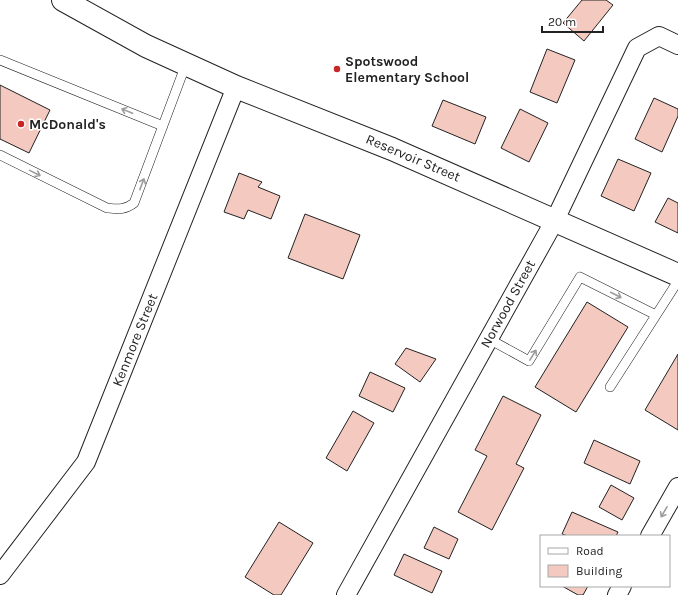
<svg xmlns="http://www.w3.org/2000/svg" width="678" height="595" viewBox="0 0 678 595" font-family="Karla,sans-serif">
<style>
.building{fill:#f3c9c0;stroke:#222}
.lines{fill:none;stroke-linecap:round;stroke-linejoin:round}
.lane-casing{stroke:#222;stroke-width:10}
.street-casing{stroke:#222;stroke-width:20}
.secondary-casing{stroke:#222;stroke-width:24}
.lane{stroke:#fff;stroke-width:9}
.street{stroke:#fff;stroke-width:18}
.secondary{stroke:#fff;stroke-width:22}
.oneway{stroke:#9c9c9c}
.poi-dot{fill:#c62828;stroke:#fff;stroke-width:1.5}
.labels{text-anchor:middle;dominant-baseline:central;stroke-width:3;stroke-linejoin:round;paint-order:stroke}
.poi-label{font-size:14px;font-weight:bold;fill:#222;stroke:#fff;text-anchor:start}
.street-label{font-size:14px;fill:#222;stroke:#fff}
</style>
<rect width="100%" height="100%" fill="#fff"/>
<path class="building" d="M 582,0 L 606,0 L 613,5 L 584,41 L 563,23 Z
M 547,49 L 575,60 L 557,103 L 530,92 Z
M 0,85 L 50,110 L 29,153 L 0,139 Z
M 654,98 L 678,109 L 678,116 L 662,152 L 635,139 Z
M 443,100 L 486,117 L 475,144 L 432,126 Z
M 520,109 L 548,123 L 529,162 L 501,148 Z
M 618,159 L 651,173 L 634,211 L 601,196 Z
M 239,173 L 262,182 L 258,187 L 280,196 L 271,219 L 248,210 L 244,219 L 224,212 Z
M 668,198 L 678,203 L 678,233 L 655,222 Z
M 305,214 L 360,235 L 343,279 L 288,258 Z
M 587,302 L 628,327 L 576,412 L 535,387 Z
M 406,348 L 436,359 L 420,382 L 395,364 Z
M 678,354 L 678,430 L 645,410 Z
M 370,372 L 405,388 L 393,412 L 359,396 Z
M 503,396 L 541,415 L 516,464 L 524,468 L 492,530 L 458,512 L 487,456 L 475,450 Z
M 353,411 L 374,423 L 347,471 L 326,458 Z
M 594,440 L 640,461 L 630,484 L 584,463 Z
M 611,485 L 634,498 L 622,520 L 599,507 Z
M 572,512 L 618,532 L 616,536 L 568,536 L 562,534 Z
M 279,522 L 313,543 L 281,595 L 274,595 L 245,577 Z
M 434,527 L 458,539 L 449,559 L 424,548 Z
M 404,554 L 442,571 L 432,593 L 394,575 Z
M 562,586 L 588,586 L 583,595 L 578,595 Z"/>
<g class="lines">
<g class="lane-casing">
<path id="lane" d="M 0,60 L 163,126
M 0,155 L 107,208 C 118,209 125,210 134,203 L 186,64
M 489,339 L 529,361 L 580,277 L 656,315
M 610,387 L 678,281"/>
</g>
<g class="street-casing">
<path id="street" d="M 650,536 L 678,487
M 0,575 L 86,462 L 236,87
M 346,595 L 555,220 L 637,48 L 659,36 L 678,45
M 617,595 L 622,586"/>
</g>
<g class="secondary-casing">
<path id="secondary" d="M 63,0 L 146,46 L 236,87 L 392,149 L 678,275"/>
</g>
<use href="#lane" class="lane"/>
<use href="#street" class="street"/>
<use href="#secondary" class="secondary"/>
</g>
<defs><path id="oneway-shaft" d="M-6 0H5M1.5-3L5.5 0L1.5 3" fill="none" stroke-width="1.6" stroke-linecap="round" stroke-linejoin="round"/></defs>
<g class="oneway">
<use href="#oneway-shaft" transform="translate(127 111) rotate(-158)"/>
<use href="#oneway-shaft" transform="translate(35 173) rotate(26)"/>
<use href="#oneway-shaft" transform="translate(142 184) rotate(-69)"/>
<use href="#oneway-shaft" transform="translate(616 295) rotate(27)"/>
<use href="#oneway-shaft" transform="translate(533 355) rotate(-58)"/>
<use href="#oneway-shaft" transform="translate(664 512) rotate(120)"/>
</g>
<g class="poi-dot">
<circle cx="337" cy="69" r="4"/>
<circle cx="21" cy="124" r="4"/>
</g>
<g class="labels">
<g class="poi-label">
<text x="345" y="61">Spotswood<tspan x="345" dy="16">Elementary School</tspan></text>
<text x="29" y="124">McDonald's</text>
</g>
<g class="street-label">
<text transform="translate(413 158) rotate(23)">Reservoir Street</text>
<text transform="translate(508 304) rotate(-61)">Norwood Street</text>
<text transform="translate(135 340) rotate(-68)">Kenmore Street</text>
</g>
</g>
<rect x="540" y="535" width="130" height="52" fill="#ffffff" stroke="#a7a7a7"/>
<rect x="548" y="548" width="20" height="6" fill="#ffffff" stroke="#a7a7a7"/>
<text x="576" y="555" font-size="12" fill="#222222">Road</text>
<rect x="548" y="565" width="20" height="12" fill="#f3c9c0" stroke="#a7a7a7"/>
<text x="576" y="575" font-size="12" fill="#222222">Building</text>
<path d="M542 26v6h61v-6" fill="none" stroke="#222222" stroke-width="2"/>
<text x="548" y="26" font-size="12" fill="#222222" stroke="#ffffff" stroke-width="3" paint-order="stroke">20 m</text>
</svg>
